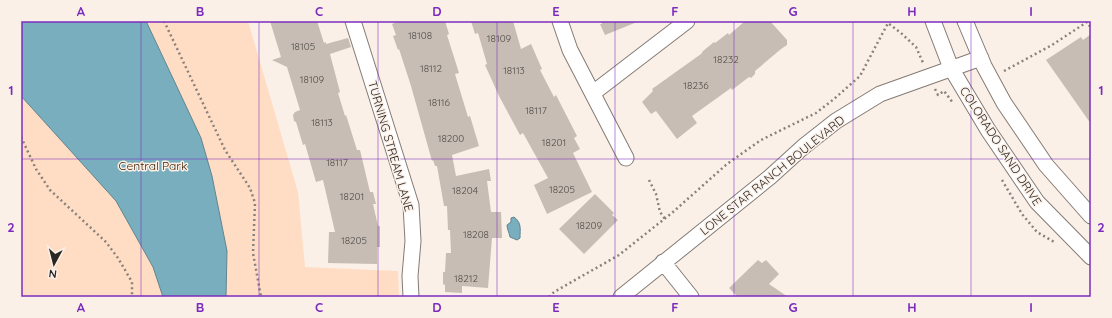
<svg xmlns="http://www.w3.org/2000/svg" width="1112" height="318" viewBox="0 0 1112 318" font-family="Quicksand,sans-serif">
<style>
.green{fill:#ffddc4}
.water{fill:#79aebe;stroke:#61858f}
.building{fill:#c7bdb5}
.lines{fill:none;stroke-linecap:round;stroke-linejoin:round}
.street-casing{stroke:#847b74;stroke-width:17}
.path{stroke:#89827c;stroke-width:2.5;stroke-dasharray:2 3;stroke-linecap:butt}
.street{stroke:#fff;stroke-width:15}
.grid{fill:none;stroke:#7b2cbf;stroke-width:1;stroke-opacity:0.55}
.labels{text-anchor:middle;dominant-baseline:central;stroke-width:3;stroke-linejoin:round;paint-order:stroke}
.number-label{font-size:10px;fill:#504b47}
.street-label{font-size:12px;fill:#292522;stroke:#fbf0e8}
.park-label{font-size:12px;fill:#442100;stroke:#fbf0e8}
.neatline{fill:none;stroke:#7b2cbf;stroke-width:1.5}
.grid-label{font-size:13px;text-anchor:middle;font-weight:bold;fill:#7b2cbf}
</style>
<rect width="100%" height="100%" fill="#fbf0e8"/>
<path class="green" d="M 21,21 L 248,21 L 298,192 L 305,267 L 398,271 L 399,297 L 21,297 Z"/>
<path class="water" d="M 21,21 L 146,21 L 201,138 L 212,176 L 227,251 L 226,297 L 163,297 L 153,267 L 116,201 L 21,96 Z
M 514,217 C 522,223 520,229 520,238 L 517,240 L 510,237 C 509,232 507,229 507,225 L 511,222 L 511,218 Z"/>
<path class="building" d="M 270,21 L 317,21 L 324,43 L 326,42 L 326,44 L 348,38 L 351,47 L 330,54 L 340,92 L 338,93 L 345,116 L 346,115 L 357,150 L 360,150 L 370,192 L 373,192 L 376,204 L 373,204 L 378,226 L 380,226 L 380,247 L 377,247 L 377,264 L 328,263 L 329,232 L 335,232 L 323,180 L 316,182 L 305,144 L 303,145 L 296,122 L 294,121 L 293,115 L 295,112 L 300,110 L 287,67 L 272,60 L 281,57 Z
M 400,21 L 445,21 L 449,34 L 447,35 L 459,73 L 455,74 L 468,117 L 470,116 L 479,146 L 452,155 L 456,176 L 489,169 L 491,181 L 487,181 L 491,212 L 501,212 L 502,238 L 492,238 L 488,288 L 462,286 L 462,293 L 445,292 L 445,285 L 443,284 L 443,272 L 445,272 L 446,253 L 451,253 L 450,230 L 448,230 L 447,206 L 444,206 L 437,166 L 435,166 L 433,160 L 432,161 L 411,86 L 399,49 L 398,50 L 393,36 L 396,35 L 392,24 Z
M 471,21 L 513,21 L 521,49 L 531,44 L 542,69 L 540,70 L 554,97 L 556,95 L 577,136 L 574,138 L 580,149 L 573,153 L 592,192 L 547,214 L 534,185 L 548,178 L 523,133 L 520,135 L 499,96 L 485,65 L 487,64 L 478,33 L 475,34 Z
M 601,21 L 637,21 L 637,22 L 605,35 L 600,24 L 602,24 Z
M 745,21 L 770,21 L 787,40 L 787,45 L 781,49 L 755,71 L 755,74 L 751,78 L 749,77 L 732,90 L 731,88 L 692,116 L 697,123 L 677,139 L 656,111 L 651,114 L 642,102 L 653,91 L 652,89 L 701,54 L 703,51 L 714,42 L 715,43 L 728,33 L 729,35 Z
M 1091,34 L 1091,124 L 1046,60 L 1081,37 L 1083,40 Z
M 595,194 L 614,213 L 612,215 L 618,220 L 584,254 L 559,229 Z
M 758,260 L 762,263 L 766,260 L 779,274 L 769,284 L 788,297 L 738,297 L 729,288 Z"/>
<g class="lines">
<g class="street-casing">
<path id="street" d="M 353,21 L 411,205 L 413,241 L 410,276 L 411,297
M 560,21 L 570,50 L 626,158
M 933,21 L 951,68 L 988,130 L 1037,202 L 1091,257
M 965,21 L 984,66 L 1004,103 L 1046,165 L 1091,216
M 593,93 L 687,21
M 663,262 L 691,297
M 621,297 L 770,177 L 803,147 L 836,121 L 880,94 L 981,58"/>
</g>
<path class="path" d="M 164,21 L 225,150 L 250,188 L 255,203 L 253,253 L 261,297
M 1004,71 L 1052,45 L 1087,22 L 1091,28
M 935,89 L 938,95 L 944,91 L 953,103
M 21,137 L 36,169 L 50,190 L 106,242 L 118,258 L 132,282 L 132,297
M 649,180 L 656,194 L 660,212 L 665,219
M 1002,180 L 1022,214 L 1037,232 L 1056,243
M 549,297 L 554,292 L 619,255 L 673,212 L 727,164 L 761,140 L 816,113 L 834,99 L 860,76 L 888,23 L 901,33 L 916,47 L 924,65"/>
<use href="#street" class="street"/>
</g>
<path class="grid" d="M 141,21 L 141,297M 259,21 L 259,297M 378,21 L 378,297M 497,21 L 497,297M 615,21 L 615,297M 734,21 L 734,297M 853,21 L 853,297M 971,21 L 971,297M 21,159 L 1091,159"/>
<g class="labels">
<g class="number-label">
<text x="420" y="35">18108</text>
<text x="499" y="38">18109</text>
<text x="303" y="46">18105</text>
<text x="726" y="59">18232</text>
<text x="431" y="68">18112</text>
<text x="514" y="70">18113</text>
<text x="312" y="79">18109</text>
<text x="696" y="85">18236</text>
<text x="439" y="102">18116</text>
<text x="536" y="110">18117</text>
<text x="322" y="122">18113</text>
<text x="451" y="138">18200</text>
<text x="554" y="142">18201</text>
<text x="337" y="162">18117</text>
<text x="562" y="189">18205</text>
<text x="465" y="190">18204</text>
<text x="352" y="196">18201</text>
<text x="589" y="225">18209</text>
<text x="476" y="234">18208</text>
<text x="354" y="240">18205</text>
<text x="466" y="278">18212</text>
</g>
<g class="street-label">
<text transform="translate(391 146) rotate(74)">TURNING STREAM LANE</text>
<text transform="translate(1001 146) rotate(57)">COLORADO SAND DRIVE</text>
<text transform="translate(772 175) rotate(-39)">LONE STAR RANCH BOULEVARD</text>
</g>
<g class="park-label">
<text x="153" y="165">Central Park</text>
</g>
</g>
<rect width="1112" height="318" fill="none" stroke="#fbf0e8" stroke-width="44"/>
<g transform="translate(54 264) rotate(187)" stroke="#fbf0e8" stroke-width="3" paint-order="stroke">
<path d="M0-3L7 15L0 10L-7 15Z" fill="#292522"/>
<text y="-6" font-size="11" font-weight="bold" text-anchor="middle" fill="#292522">N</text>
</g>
<rect x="22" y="22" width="1068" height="274" class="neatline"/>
<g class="grid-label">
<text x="81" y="16">A</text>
<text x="200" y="16">B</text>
<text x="319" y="16">C</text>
<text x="437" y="16">D</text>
<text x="556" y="16">E</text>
<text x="675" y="16">F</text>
<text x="793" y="16">G</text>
<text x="912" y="16">H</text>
<text x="1031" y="16">I</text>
<text x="11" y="95">1</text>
<text x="1101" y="95">1</text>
<text x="11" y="232">2</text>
<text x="1101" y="232">2</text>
<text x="81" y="312">A</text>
<text x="200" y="312">B</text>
<text x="319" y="312">C</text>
<text x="437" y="312">D</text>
<text x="556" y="312">E</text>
<text x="675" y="312">F</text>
<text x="793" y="312">G</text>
<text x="912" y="312">H</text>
<text x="1031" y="312">I</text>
</g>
</svg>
